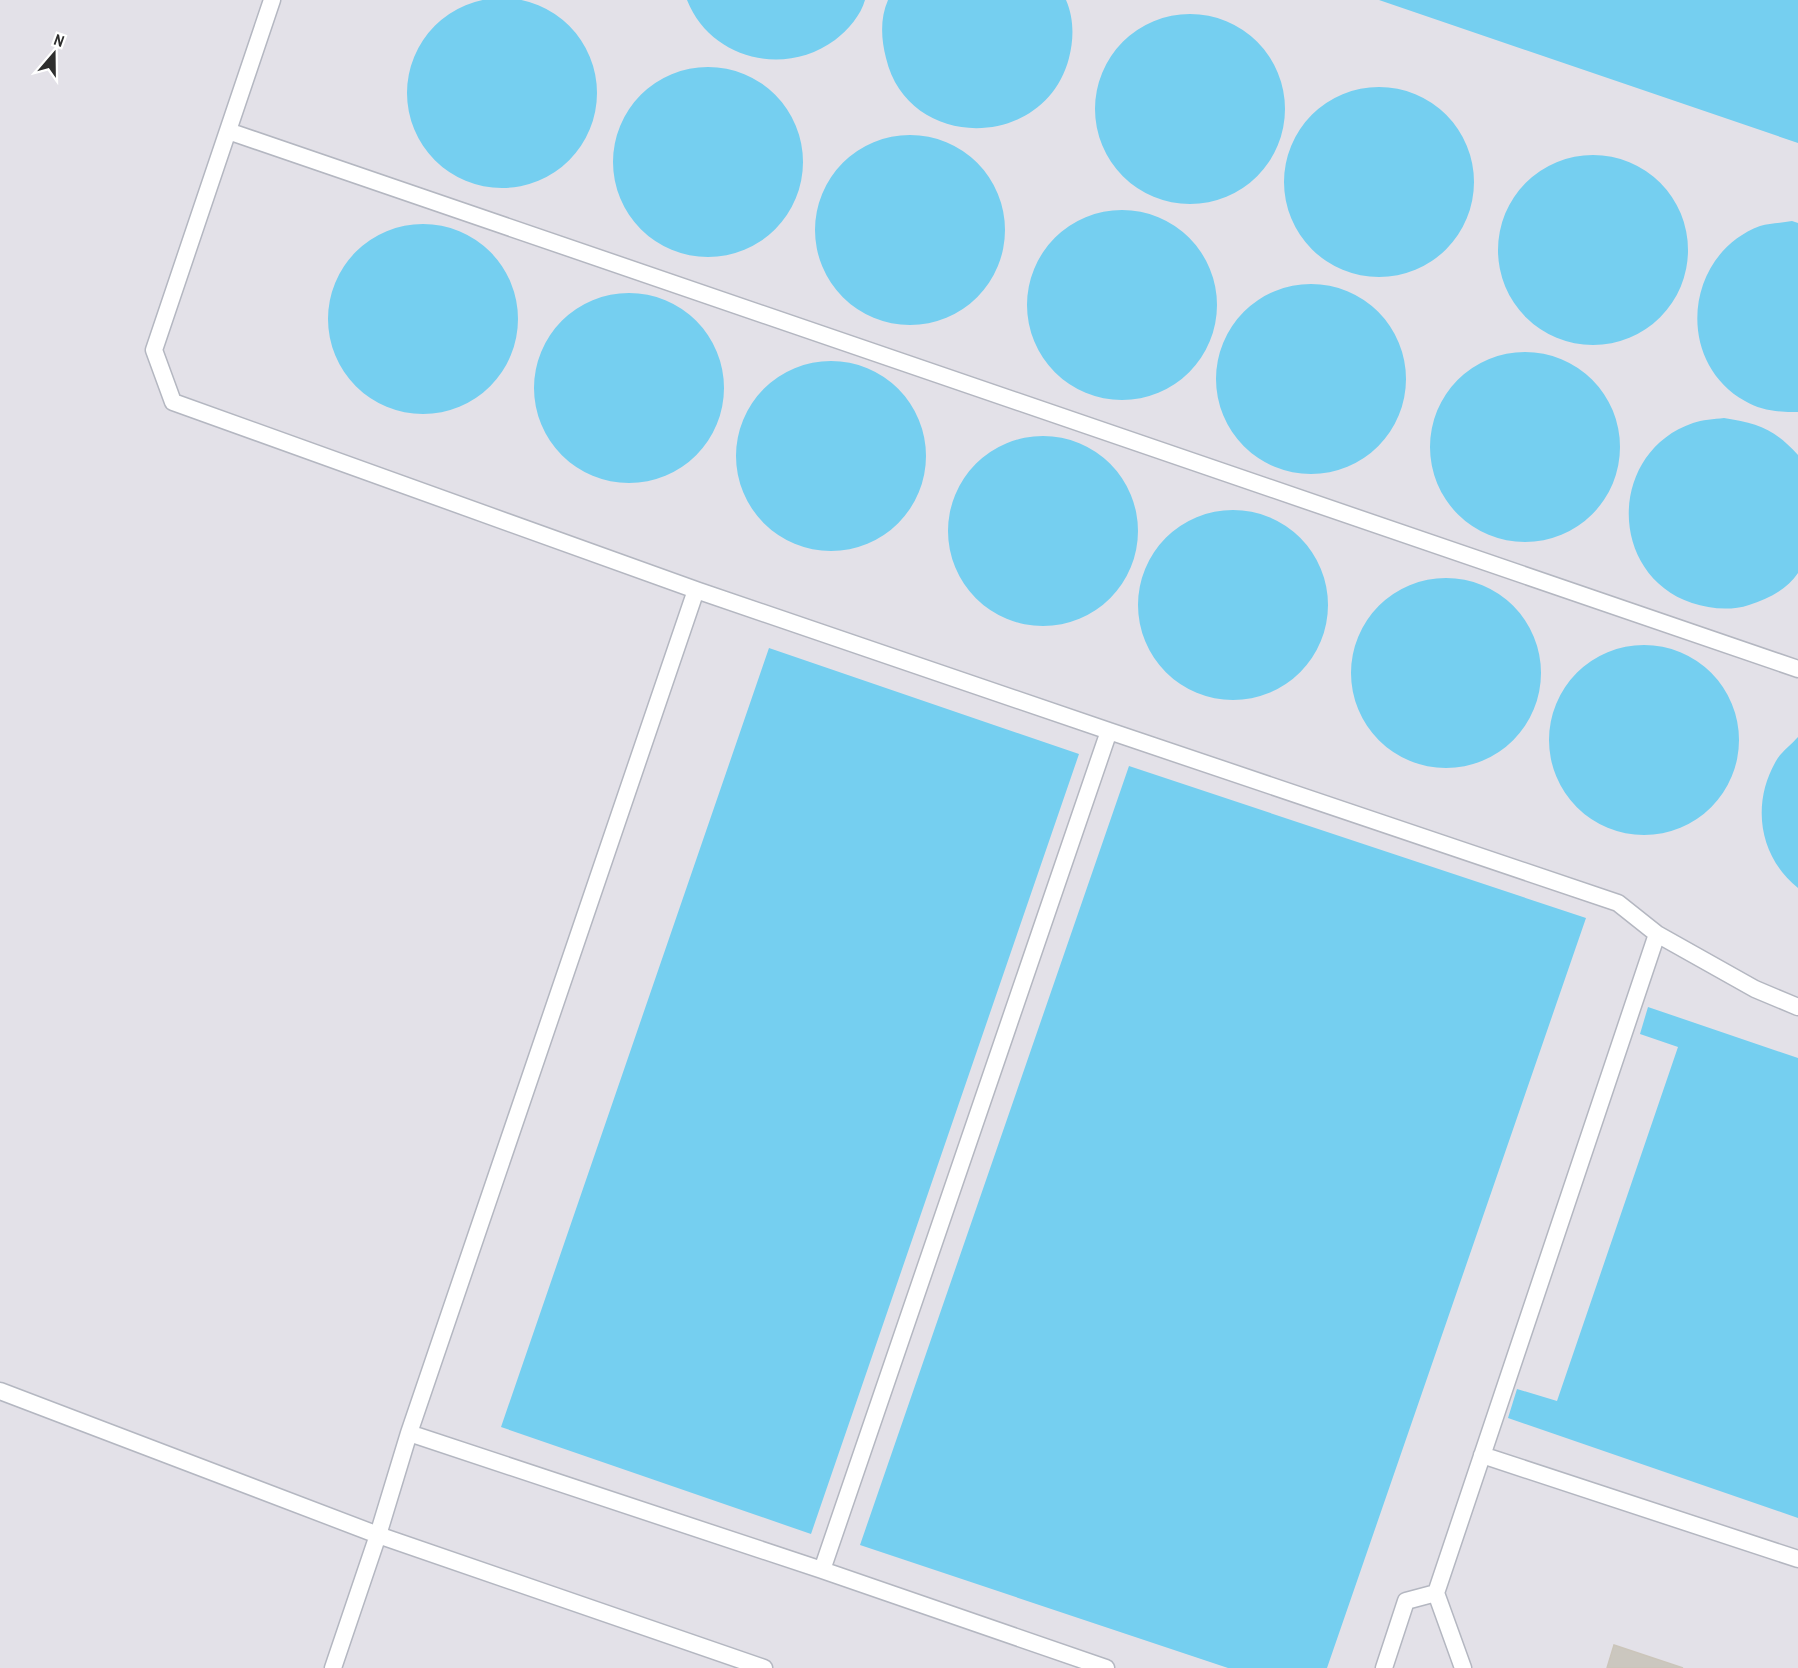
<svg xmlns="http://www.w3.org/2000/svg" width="1798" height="1668" viewBox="0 0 1798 1668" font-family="'Archivo Narrow',sans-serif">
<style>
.industrial{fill:#e3e1e8}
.water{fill:#75cff0}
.building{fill:#cbc7bf;stroke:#cbc5ba;stroke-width:1.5}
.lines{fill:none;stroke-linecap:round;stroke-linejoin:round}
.service-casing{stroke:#b4b7c1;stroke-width:19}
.service{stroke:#fff;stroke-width:16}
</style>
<rect width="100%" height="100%" fill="#efe9e1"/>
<path class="industrial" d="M 0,0 L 1798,0 L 1798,1668 L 0,1668 Z"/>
<path class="water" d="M407 93a95 95 0 1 1 190 0a95 95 0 1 1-190 0Z
M 687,0 L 865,0 C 861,15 848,30 835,40 C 785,77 711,60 687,0 Z
M 888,0 L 1066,0 C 1074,18 1074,39 1069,58 C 1045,151 908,152 886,58 C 881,39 880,18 888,0 Z
M 1379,0 L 1798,0 L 1798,143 Z
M1095 109a95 95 0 1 1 190 0a95 95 0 1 1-190 0Z
M613 162a95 95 0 1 1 190 0a95 95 0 1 1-190 0Z
M1284 182a95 95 0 1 1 190 0a95 95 0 1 1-190 0Z
M815 230a95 95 0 1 1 190 0a95 95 0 1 1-190 0Z
M1498 250a95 95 0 1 1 190 0a95 95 0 1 1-190 0Z
M1027 305a95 95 0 1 1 190 0a95 95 0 1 1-190 0Z
M 1792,221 L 1798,223 L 1798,412 C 1780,412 1761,411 1745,401 C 1674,361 1685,254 1760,226 C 1770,223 1782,223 1792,221 Z
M328 319a95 95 0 1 1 190 0a95 95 0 1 1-190 0Z
M1216 379a95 95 0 1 1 190 0a95 95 0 1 1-190 0Z
M534 388a95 95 0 1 1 190 0a95 95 0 1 1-190 0Z
M1430 447a95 95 0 1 1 190 0a95 95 0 1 1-190 0Z
M736 456a95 95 0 1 1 190 0a95 95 0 1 1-190 0Z
M 1724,418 C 1757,423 1775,429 1798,455 L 1798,573 C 1787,590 1767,599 1749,605 C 1731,611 1710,609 1692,603 C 1607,574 1608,452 1693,423 C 1702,420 1714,419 1724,418 Z
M948 531a95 95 0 1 1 190 0a95 95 0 1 1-190 0Z
M1138 605a95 95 0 1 1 190 0a95 95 0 1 1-190 0Z
M1351 673a95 95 0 1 1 190 0a95 95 0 1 1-190 0Z
M1549 740a95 95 0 1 1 190 0a95 95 0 1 1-190 0Z
M 769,648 L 1079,754 L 811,1534 L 501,1427 Z
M 1798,737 L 1798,888 C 1759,857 1751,804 1776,761 C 1781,752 1791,745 1798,737 Z
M 1129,766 L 1586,918 L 1327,1668 L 1228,1668 L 860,1545 Z
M 1648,1007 L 1798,1058 L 1798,1518 L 1508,1418 L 1517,1389 L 1557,1401 L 1678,1047 L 1640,1034 Z"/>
<path class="building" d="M 1614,1645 L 1683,1668 L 1607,1668 Z"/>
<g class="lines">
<g class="service-casing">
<path id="service" d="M 272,0 L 154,350 L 173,402 L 696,590 L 409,1433 L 822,1570 L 1109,731 L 1618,903 L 1657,934
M 228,131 L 1798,669
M 696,590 L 1109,731
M 0,1391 L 378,1535 L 333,1668
M 409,1433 L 378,1535 L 764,1668
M 1482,1455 L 1798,1559
M 822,1570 L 1106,1668
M 1384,1668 L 1406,1601 L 1436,1593
M 1463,1668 L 1436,1593 L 1657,934 L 1755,989 L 1798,1007"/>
</g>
<use href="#service" class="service"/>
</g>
<g transform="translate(54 54) rotate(20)" stroke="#ffffff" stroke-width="4.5" paint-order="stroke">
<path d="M0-4.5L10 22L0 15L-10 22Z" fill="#2e2e2e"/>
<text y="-9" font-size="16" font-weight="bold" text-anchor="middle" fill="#2e2e2e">N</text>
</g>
</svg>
